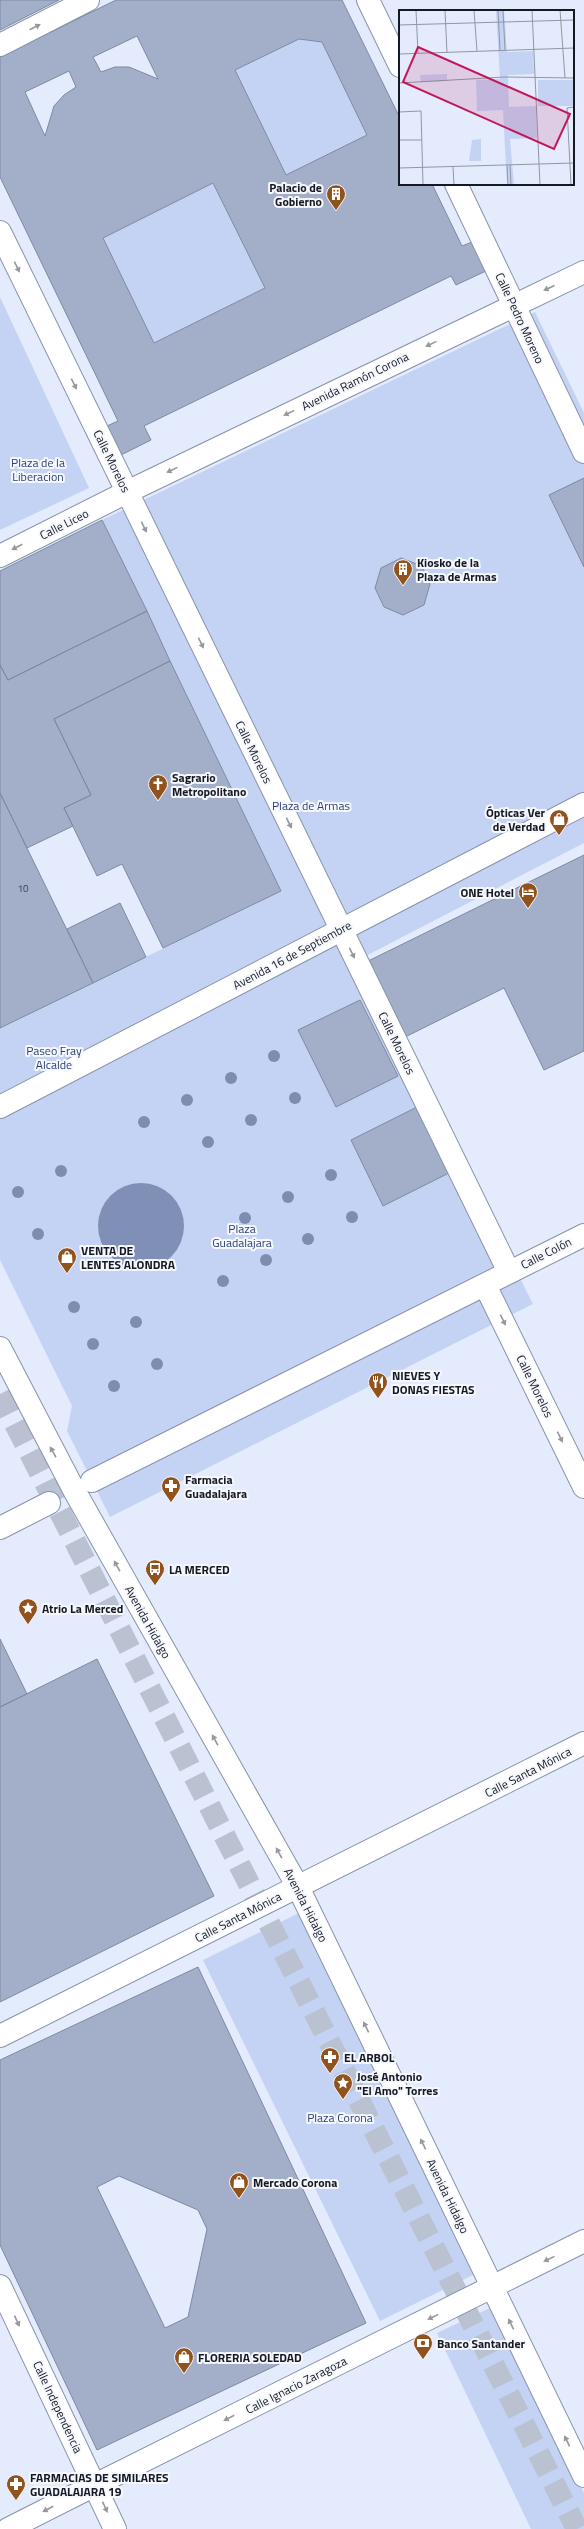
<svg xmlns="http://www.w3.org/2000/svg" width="584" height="2529" viewBox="0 0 584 2529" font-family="'Titillium Web',sans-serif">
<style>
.green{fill:#c4d3f4;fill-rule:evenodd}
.water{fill:#7f8fb6}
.building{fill:#a3afc9;stroke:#7e89a2;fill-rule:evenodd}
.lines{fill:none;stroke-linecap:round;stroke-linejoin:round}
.secondary-tunnel{stroke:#bac1d1;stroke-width:22;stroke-dasharray:22 11;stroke-linecap:butt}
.pedestrian-casing{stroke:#8893ac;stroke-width:24}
.minor-casing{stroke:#8893ac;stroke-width:24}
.pedestrian{stroke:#fff;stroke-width:22}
.minor{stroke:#fff;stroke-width:22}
.tree{fill:#7e8cb0}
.oneway{fill:#96989c}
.labels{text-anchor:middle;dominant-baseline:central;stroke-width:4;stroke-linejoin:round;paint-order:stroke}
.number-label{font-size:10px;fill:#383e4c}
.poi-label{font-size:12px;font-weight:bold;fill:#151923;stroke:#f6f8fe;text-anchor:start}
.street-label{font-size:12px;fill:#151923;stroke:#f6f8fe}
.park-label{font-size:12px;fill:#2b3f72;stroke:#f6f8fe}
.inset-road{fill:none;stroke:#9197a5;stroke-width:1}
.view{fill:#c2185b;fill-opacity:0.15;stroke:#c2185b;stroke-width:2}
.inset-edge{fill:none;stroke:#151923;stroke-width:2}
</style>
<rect width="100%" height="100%" fill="#e3ebfc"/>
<path class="green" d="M 299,39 L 322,42 L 367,135 L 286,175 L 235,70 Z
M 213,183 L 265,288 L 154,343 L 103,238 Z
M 0,297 L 89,488 L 0,530 Z
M 535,312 L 584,413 L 584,843 L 360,959 L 533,1304 L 110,1517 L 67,1431 L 72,1406 L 0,1260 L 0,1028 L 281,891 L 102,520 ZM 401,558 L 422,566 L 430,584 L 424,605 L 403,615 L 384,607 L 375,588 L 381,568 Z
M 301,1912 L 477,2273 L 380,2321 L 203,1960 Z
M 494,2306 L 584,2493 L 584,2529 L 531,2529 L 437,2333 Z"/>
<path class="water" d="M98 1226a43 43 0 1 1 86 0a43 43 0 1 1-86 0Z"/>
<path class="building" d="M 0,0 L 59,0 L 0,30 Z
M 116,0 L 342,0 L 400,118 L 400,184 L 432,184 L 462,246 L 472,242 L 486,271 L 456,285 L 451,276 L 144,426 L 151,440 L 121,455 L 107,426 L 118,421 L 0,177 L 0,57 ZM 137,36 L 158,79 L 129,67 L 115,67 L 101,72 L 93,57 ZM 299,39 L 322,42 L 367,135 L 286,175 L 235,70 ZM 69,71 L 76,87 L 64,95 L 54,106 L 45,136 L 25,92 ZM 213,183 L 265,288 L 154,343 L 103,238 Z
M 584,478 L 584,567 L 549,495 Z
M 102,520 L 147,611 L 8,680 L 0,665 L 0,571 Z
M 401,558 L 422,566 L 430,584 L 424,605 L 403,615 L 384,607 L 375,588 L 381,568 Z
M 147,611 L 170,661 L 54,719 L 91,795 L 64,808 L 73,826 L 27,848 L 0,793 L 0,665 L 8,680 Z
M 170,661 L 281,891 L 163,948 L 122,864 L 97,876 L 64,808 L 91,795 L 54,719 Z
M 0,793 L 93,983 L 0,1028 Z
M 584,855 L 584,1051 L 544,1070 L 504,988 L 399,1040 L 362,964 Z
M 120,903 L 146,957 L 93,983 L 67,929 Z
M 360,1000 L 398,1076 L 336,1107 L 298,1030 Z
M 419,1106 L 451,1172 L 383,1206 L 351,1140 Z
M 0,1639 L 27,1694 L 0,1707 Z
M 97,1659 L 214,1896 L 0,2002 L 0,1707 Z
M 198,1967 L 366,2323 L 97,2450 L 0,2245 L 0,2060 ZM 119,2176 L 198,2210 L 207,2229 L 188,2317 L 165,2328 L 97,2187 Z"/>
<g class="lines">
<path class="secondary-tunnel" d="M 0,1394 L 577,2529"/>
<g class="pedestrian-casing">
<path id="pedestrian" d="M 368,0 L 400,66
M 456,184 L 584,452
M 0,232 L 509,1272
M 0,1107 L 584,804
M 485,1285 L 584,1487
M 92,1481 L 584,1235
M 0,1528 L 49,1503
M 0,2036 L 584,1743
M 95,2485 L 584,2241"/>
</g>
<g class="minor-casing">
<path id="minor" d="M 0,45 L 88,0
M 0,556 L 127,492 L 584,272
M 0,1348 L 74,1490 L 298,1887 L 584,2476
M 0,2286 L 115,2529
M 8,2529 L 95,2485"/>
</g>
<use href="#pedestrian" class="pedestrian"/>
<use href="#minor" class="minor"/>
</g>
<g class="tree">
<circle cx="274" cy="1056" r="6"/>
<circle cx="231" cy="1078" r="6"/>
<circle cx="295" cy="1098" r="6"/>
<circle cx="187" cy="1100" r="6"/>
<circle cx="251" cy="1120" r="6"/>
<circle cx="144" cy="1122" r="6"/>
<circle cx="208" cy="1142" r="6"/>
<circle cx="61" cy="1171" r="6"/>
<circle cx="331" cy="1175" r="6"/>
<circle cx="18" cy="1192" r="6"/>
<circle cx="288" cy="1197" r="6"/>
<circle cx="352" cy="1217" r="6"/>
<circle cx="245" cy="1218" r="6"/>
<circle cx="38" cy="1234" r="6"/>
<circle cx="308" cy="1239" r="6"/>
<circle cx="266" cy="1260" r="6"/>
<circle cx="223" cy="1281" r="6"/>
<circle cx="74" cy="1307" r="6"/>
<circle cx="136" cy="1322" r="6"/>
<circle cx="93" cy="1344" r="6"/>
<circle cx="157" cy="1364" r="6"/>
<circle cx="114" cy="1386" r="6"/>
</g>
<defs><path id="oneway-solid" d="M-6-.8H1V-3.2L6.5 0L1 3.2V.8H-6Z"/></defs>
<g class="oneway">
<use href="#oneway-solid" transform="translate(35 27) rotate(-27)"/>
<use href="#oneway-solid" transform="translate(17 267) rotate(64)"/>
<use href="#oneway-solid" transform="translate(549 288) rotate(155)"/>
<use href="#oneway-solid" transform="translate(431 344) rotate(154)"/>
<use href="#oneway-solid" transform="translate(74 384) rotate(64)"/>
<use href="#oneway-solid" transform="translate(289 413) rotate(154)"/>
<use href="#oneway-solid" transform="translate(172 470) rotate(154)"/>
<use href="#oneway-solid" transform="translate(144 527) rotate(64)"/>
<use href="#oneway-solid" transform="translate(17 547) rotate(153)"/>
<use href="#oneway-solid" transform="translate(201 643) rotate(64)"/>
<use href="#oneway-solid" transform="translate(289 823) rotate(64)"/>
<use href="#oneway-solid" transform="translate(352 953) rotate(64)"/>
<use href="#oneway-solid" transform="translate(503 1320) rotate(64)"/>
<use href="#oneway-solid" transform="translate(560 1437) rotate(64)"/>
<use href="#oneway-solid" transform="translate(53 1452) rotate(-119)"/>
<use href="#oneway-solid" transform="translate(117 1566) rotate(-119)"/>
<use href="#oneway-solid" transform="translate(215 1740) rotate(-119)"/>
<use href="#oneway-solid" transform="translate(279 1853) rotate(-119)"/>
<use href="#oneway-solid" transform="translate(366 2027) rotate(-116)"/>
<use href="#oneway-solid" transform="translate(423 2144) rotate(-116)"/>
<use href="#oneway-solid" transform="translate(549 2259) rotate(154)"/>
<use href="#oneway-solid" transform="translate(433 2317) rotate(154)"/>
<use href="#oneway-solid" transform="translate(17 2321) rotate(65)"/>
<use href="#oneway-solid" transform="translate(511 2324) rotate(-116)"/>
<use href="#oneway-solid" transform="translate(229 2418) rotate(153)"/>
<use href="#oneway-solid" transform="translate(567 2441) rotate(-116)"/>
<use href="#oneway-solid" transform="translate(105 2507) rotate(65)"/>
<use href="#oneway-solid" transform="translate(48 2509) rotate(153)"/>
</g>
<defs>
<g id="building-pin" transform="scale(1)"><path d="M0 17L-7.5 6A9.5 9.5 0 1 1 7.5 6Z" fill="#92521c" stroke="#f6f8fe"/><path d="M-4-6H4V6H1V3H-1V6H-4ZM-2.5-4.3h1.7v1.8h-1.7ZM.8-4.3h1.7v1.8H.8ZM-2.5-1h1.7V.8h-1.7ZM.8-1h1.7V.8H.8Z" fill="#fff"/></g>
<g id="church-pin" transform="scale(1)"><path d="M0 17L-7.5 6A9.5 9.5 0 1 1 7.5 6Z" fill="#92521c" stroke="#f6f8fe"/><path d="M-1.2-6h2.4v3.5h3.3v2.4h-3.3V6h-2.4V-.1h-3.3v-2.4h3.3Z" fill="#fff"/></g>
<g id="shop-pin" transform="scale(1)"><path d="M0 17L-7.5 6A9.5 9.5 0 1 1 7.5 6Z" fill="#92521c" stroke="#f6f8fe"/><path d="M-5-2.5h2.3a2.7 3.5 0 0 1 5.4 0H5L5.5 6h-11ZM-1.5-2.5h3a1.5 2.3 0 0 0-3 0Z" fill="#fff"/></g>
<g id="hotel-pin" transform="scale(1)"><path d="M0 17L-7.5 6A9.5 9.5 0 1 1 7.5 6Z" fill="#92521c" stroke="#f6f8fe"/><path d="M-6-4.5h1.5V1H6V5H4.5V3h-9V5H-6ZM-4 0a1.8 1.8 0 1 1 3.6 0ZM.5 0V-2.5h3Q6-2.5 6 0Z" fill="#fff"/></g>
<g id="restaurant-pin" transform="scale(1)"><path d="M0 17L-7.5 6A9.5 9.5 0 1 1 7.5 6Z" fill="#92521c" stroke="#f6f8fe"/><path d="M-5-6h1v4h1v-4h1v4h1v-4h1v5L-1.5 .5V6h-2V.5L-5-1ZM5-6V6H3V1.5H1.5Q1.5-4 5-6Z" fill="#fff"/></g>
<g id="pharmacy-pin" transform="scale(1)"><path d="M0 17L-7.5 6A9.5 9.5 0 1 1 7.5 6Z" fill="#92521c" stroke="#f6f8fe"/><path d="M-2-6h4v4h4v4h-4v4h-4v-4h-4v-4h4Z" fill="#fff"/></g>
<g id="bus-pin" transform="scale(1)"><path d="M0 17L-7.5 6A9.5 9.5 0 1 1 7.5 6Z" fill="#92521c" stroke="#f6f8fe"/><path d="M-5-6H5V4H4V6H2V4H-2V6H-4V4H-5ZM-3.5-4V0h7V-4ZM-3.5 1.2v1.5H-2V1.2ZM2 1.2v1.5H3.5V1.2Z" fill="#fff"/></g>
<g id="sight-pin" transform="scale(1)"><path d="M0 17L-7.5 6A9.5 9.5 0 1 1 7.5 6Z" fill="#92521c" stroke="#f6f8fe"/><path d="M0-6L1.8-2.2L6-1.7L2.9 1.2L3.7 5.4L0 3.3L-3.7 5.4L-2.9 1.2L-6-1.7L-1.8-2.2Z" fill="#fff"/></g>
<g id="bank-pin" transform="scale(1)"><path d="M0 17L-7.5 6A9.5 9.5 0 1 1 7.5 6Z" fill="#92521c" stroke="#f6f8fe"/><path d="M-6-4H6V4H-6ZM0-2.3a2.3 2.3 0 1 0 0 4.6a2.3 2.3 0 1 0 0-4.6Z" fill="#fff"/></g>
</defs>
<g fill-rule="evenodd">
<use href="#building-pin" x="336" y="194"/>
<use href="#building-pin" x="403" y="569"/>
<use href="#church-pin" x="158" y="784"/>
<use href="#shop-pin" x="559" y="819"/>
<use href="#hotel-pin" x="528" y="892"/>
<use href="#shop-pin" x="67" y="1257"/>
<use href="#restaurant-pin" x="378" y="1382"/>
<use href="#pharmacy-pin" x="171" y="1486"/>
<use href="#bus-pin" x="155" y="1569"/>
<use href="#sight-pin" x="28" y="1608"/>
<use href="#pharmacy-pin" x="330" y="2057"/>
<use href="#sight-pin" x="343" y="2083"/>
<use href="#shop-pin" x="239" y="2182"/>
<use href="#bank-pin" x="423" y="2343"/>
<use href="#shop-pin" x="184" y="2357"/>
<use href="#pharmacy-pin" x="16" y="2484"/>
</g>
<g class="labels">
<g class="number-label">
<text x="23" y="888">10</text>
</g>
<g class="poi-label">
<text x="322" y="187" text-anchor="end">Palacio de<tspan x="322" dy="14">Gobierno</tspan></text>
<text x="417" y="562">Kiosko de la<tspan x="417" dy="14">Plaza de Armas</tspan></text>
<text x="172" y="777">Sagrario<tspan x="172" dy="14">Metropolitano</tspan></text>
<text x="545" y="812" text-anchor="end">Ópticas Ver<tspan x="545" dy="14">de Verdad</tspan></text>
<text x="514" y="892" text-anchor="end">ONE Hotel</text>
<text x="81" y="1250">VENTA DE<tspan x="81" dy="14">LENTES ALONDRA</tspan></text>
<text x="392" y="1375">NIEVES Y<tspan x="392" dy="14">DONAS FIESTAS</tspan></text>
<text x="185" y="1479">Farmacia<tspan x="185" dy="14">Guadalajara</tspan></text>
<text x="169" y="1569">LA MERCED</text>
<text x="42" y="1608">Atrio La Merced</text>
<text x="344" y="2057">EL ARBOL</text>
<text x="357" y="2076">José Antonio<tspan x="357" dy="14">"El Amo" Torres</tspan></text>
<text x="253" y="2182">Mercado Corona</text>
<text x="437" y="2343">Banco Santander</text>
<text x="198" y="2357">FLORERIA SOLEDAD</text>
<text x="30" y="2477">FARMACIAS DE SIMILARES<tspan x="30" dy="14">GUADALAJARA 19</tspan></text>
</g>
<g class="street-label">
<text transform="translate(520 318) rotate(65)">Calle Pedro Moreno</text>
<text transform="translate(355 381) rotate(-26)">Avenida Ramón Corona</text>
<text transform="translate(112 461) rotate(64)">Calle Morelos</text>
<text transform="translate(64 524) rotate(-27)">Calle Liceo</text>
<text transform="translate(254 752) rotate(64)">Calle Morelos</text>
<text transform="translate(292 955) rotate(-28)">Avenida 16 de Septiembre</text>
<text transform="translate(397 1043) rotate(64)">Calle Morelos</text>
<text transform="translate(546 1253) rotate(-27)">Calle Colón</text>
<text transform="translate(535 1386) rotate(64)">Calle Morelos</text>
<text transform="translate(148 1622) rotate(61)">Avenida Hidalgo</text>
<text transform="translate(528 1772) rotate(-27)">Calle Santa Mónica</text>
<text transform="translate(306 1905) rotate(63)">Avenida Hidalgo</text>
<text transform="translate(238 1917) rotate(-27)">Calle Santa Mónica</text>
<text transform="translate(448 2196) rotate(64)">Avenida Hidalgo</text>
<text transform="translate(296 2385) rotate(-27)">Calle Ignacio Zaragoza</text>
<text transform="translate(58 2407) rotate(65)">Calle Independencia</text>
</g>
<g class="park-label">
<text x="38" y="462">Plaza de la<tspan x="38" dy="14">Liberacion</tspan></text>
<text x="311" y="805">Plaza de Armas</text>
<text x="54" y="1050">Paseo Fray<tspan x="54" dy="14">Alcalde</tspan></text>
<text x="242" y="1228">Plaza<tspan x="242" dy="14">Guadalajara</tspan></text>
<text x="340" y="2117">Plaza Corona</text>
</g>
</g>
<g transform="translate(399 10)">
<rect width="175" height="175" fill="#e3ebfc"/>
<path d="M 97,0 L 105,0 L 108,42 L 134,41 L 135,64 L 109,65 L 110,97 L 137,96 L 138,128 L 111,129 L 115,175 L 108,175 L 104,100 L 78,101 L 77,70 L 101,69 ZM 48,64 L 48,71 L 22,72 L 21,65 ZM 139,70 L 175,70 L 175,96 L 139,96 ZM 82,129 L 82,151 L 70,151 L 73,130 Z" fill="#c4d3f4"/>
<path class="inset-road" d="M 17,0 L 19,43M 46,0 L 48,43M 75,0 L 78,41M 99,0 L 101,40M 104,0 L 106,40M 133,0 L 141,175M 161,0 L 166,68M 0,15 L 175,10M 0,44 L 175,38M 0,73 L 106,67 L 175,68M 0,102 L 22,101 L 24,175M 0,130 L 23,130M 108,155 L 109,175M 111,155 L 112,175M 54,157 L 55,175M 0,158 L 175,153M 172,175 L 168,98 L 175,97"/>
<path class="view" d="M 19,37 L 171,104 L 155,139 L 4,72 Z"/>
<rect width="175" height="175" class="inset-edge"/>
</g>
</svg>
